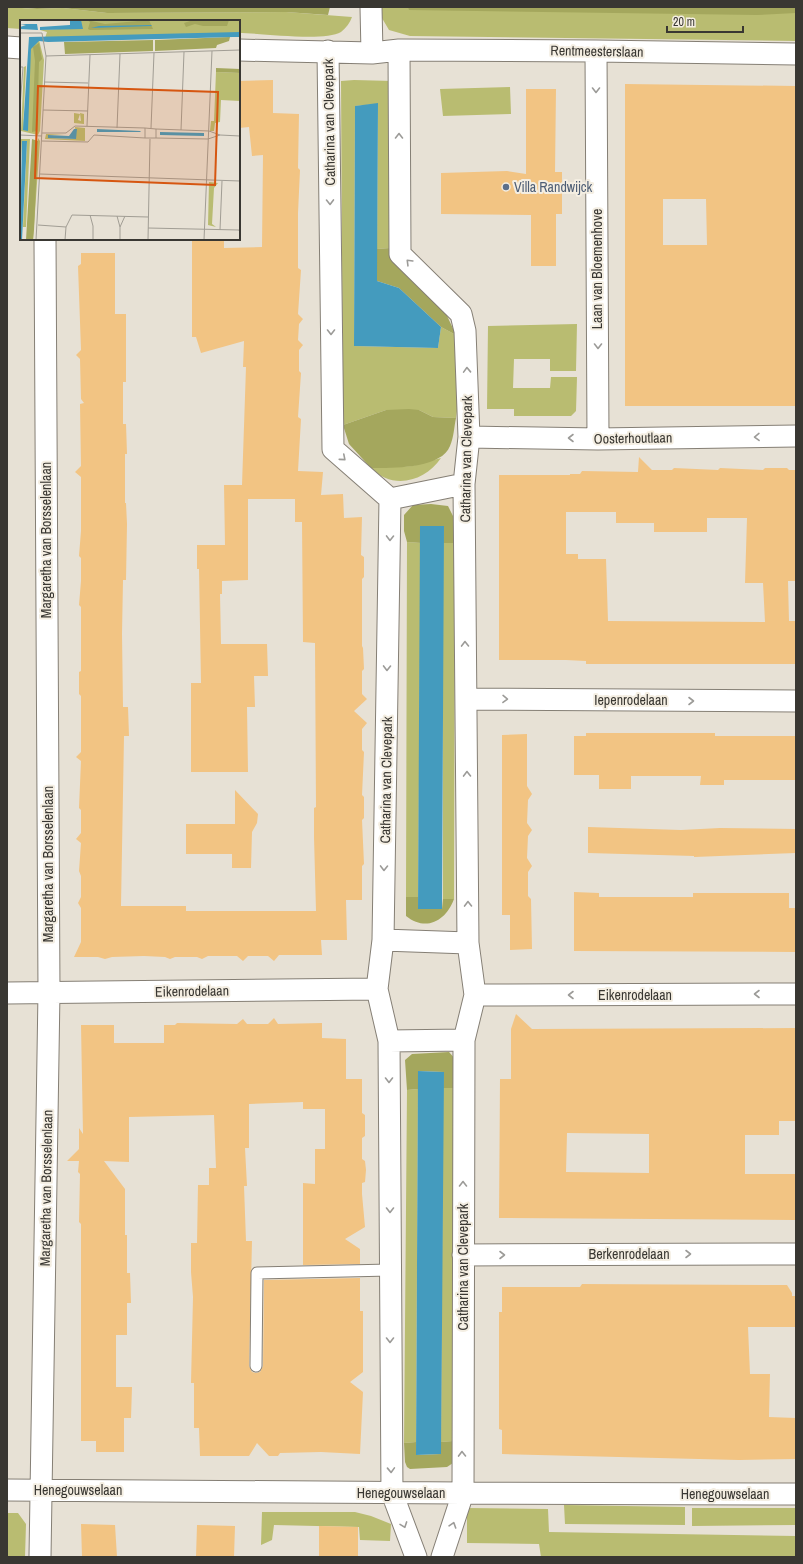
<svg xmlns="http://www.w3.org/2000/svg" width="803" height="1564" viewBox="0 0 803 1564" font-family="'Archivo Narrow',sans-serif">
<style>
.green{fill:#b9bc71}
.forest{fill:#a4a75d}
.water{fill:#449bbe}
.building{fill:#f2c483;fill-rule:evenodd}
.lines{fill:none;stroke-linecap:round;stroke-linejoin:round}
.lane-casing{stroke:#857f75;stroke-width:13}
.street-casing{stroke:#857f75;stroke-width:23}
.lane{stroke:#fff;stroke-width:11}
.street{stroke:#fff;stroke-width:21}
.oneway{stroke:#9c9b98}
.service-dot{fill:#5c6f8a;stroke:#f4eee2;stroke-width:1.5}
.labels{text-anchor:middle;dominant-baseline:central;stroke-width:4;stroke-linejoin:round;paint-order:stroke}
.street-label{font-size:14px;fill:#393732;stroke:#f4eee2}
.service-label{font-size:14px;fill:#4e5e75;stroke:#f4eee2;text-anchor:start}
.inset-road{fill:none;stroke:#a19d94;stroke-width:1}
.view{fill:#d65610;fill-opacity:0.15;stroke:#d65610;stroke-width:2}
.inset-edge{fill:none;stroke:#393732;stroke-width:2}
</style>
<rect width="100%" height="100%" fill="#e7e1d5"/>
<path class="green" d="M 7,7 L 37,9 L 63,8 L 107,13 L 286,12 L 352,17 C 350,23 346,28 341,32 C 324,42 261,33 239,33 L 239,21 L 21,21 L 21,29 L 7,28 Z
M 379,7 L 796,7 L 796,41 L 410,36 L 389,30 L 379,13 Z
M 354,80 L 393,81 L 390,248 L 377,249 L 378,104 L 355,106 L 354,346 L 438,348 L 441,327 L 456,335 L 458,404 L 456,418 L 433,417 L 419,410 L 386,410 L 343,425 L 341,81 Z
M 510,87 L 511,114 L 443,116 L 440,89 Z
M 577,324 L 576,371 L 550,371 L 550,359 L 514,359 L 513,388 L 550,388 L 551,377 L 577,377 L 576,411 L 571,416 L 514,416 L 514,409 L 487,409 L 488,326 Z
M 441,458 C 425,482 392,490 371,468 L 412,466 Z
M 407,542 L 421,543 L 418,897 L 406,897 Z
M 443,543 L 455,543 L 454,899 L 443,899 Z
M 443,1088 L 457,1088 L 453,1441 L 441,1442 Z
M 418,1089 L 416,1442 L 404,1443 L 407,1090 Z
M 564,1505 L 685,1507 L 685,1525 L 565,1524 Z
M 467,1508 L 548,1509 L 549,1532 L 796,1536 L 796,1557 L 541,1557 L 539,1544 L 467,1543 Z
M 692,1508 L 796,1508 L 796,1525 L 692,1526 Z
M 262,1512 L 355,1512 L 371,1516 L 391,1524 L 390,1541 L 360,1540 L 359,1527 L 274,1525 L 272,1540 L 261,1545 Z
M 7,1513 L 18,1513 L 26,1524 L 25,1557 L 7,1557 Z"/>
<path class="forest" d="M 12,7 L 330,7 L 328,15 L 286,12 L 107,13 L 63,8 L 37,9 Z
M 408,7 L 796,7 L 796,13 L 757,15 L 409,10 Z
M 390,248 L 410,279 L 442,305 L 456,335 L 441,327 L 399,288 L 377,281 L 377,249 Z
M 409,409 L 419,410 L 433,417 L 456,418 C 454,427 454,437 450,446 C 441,469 392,468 371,468 L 349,444 L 343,425 L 386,410 Z
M 431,504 L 448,506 L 455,520 L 455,543 L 443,543 L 444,526 L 420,526 L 421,543 L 407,542 L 404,531 L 404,515 L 413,505 Z
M 406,897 L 418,897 L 418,909 L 442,909 L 443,899 L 454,899 C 446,921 426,932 406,916 Z
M 449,1052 L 456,1060 L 457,1088 L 443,1088 L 444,1072 L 418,1071 L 418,1089 L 407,1090 L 405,1060 L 412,1054 Z
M 453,1441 L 453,1463 L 447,1467 L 410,1469 L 407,1467 L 405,1462 L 404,1443 L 416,1442 L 416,1455 L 441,1454 L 441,1442 Z"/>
<path class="water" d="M 378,103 L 377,281 L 399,288 L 441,327 L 438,348 L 354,346 L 355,106 Z
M 420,526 L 444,526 L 442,909 L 418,909 Z
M 418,1071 L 444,1072 L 441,1454 L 416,1455 Z"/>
<path class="building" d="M 273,80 L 273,113 L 299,114 L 298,168 L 300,170 L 298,213 L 298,268 L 301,270 L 298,314 L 303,319 L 299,324 L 298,340 L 303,345 L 299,350 L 299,371 L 301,373 L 298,417 L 301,419 L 298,471 L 323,472 L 321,495 L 343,494 L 344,518 L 362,517 L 361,555 L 364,557 L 364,577 L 362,579 L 362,646 L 363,648 L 364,669 L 362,671 L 362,694 L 367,699 L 354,711 L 367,723 L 362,729 L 362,750 L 364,752 L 362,795 L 364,797 L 364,818 L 362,820 L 364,864 L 362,866 L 362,900 L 346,900 L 347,940 L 321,940 L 322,955 L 279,955 L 274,961 L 268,956 L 248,956 L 243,961 L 237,956 L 208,956 L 202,959 L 197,957 L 175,957 L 170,959 L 165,957 L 144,956 L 112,957 L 105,959 L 98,957 L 74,957 L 81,942 L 81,908 L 78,903 L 81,897 L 81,876 L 79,871 L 81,843 L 76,839 L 81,833 L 81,810 L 79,808 L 81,761 L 76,757 L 81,752 L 81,696 L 79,694 L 79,672 L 81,671 L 81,607 L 79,605 L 81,581 L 81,558 L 79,556 L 81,531 L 81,477 L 75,472 L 81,466 L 80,404 L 84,403 L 81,399 L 80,359 L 76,355 L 81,350 L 78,266 L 81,264 L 81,253 L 115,253 L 115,314 L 126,314 L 126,382 L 123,382 L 123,424 L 126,424 L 127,454 L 125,454 L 125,503 L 126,503 L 127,524 L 126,580 L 123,580 L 122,634 L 123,707 L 128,707 L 129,736 L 124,736 L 121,906 L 186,906 L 186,911 L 316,911 L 314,837 L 314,808 L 316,807 L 315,643 L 303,642 L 302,522 L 295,522 L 295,499 L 248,499 L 248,580 L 222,581 L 222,594 L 220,594 L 221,644 L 267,644 L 268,676 L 254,676 L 255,707 L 247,707 L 248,772 L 191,772 L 191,683 L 201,683 L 199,569 L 197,569 L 197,545 L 225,545 L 224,485 L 242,485 L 246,367 L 243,367 L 244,341 L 201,353 L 196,337 L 192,337 L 192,239 L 224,239 L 224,248 L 262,247 L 263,155 L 252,156 L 249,127 L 239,128 L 239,81 Z
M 625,84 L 796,86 L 796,406 L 625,406 ZM 663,199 L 706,199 L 707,245 L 663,245 Z
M 526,89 L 556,89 L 555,172 L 562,172 L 562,214 L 556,214 L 556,266 L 531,266 L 531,215 L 441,214 L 441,173 L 507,171 L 526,174 Z
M 639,457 L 652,470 L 672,470 L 674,468 L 718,470 L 720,468 L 763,470 L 765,468 L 787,468 L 789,470 L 796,470 L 796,581 L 788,581 L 789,621 L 796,621 L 796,664 L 586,664 L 586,661 L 566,660 L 499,660 L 499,475 L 570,475 L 570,474 L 580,474 L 582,471 L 638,472 ZM 566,512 L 616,512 L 616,523 L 654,523 L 654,532 L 707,532 L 707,518 L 747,518 L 745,583 L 763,583 L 765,622 L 608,621 L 606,559 L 578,559 L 578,554 L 566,554 Z
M 586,733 L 715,733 L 715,736 L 796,736 L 796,780 L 724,780 L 724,785 L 700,785 L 701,776 L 631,776 L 631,789 L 599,789 L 599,775 L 574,775 L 574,736 L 586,736 Z
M 527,734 L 527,786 L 532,794 L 528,800 L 527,823 L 532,830 L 528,836 L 527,858 L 532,866 L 528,872 L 528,896 L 531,899 L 532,949 L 510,950 L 510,915 L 502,915 L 502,735 Z
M 235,790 L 258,814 L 257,823 L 252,832 L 251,868 L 232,868 L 232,854 L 186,854 L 186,824 L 235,824 Z
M 588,827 L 681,830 L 720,828 L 796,829 L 796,853 L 694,857 L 694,856 L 588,853 Z
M 574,892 L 599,893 L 599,897 L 693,897 L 693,893 L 789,893 L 789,908 L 796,908 L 796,952 L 574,951 Z
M 516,1014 L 532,1029 L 796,1028 L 796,1121 L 779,1121 L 779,1135 L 745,1135 L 745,1174 L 796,1174 L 796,1220 L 499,1218 L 500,1079 L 511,1079 L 511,1029 ZM 567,1133 L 649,1134 L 649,1173 L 566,1172 Z
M 274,1018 L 278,1024 L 322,1023 L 322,1038 L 346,1039 L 346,1079 L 362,1079 L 362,1113 L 365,1115 L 365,1136 L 362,1138 L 362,1159 L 365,1161 L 366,1170 L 365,1182 L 362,1183 L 362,1194 L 365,1227 L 345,1239 L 360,1249 L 360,1264 L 303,1265 L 303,1183 L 315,1184 L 315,1149 L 325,1149 L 325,1109 L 303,1109 L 303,1102 L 249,1104 L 249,1148 L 245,1148 L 247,1186 L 244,1186 L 246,1241 L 252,1241 L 249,1366 L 252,1372 L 256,1373 L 260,1372 L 263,1366 L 264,1280 L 360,1278 L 360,1311 L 363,1311 L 363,1372 L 350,1382 L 363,1392 L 360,1454 L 321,1452 L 280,1453 L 278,1456 L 269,1456 L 257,1443 L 249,1456 L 200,1456 L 199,1428 L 194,1428 L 194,1383 L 191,1383 L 193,1297 L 191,1272 L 191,1243 L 197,1243 L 198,1185 L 209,1185 L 209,1168 L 216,1168 L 214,1115 L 129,1117 L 129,1162 L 104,1161 L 125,1189 L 125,1235 L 127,1235 L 127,1273 L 130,1273 L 131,1303 L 127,1303 L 127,1335 L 116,1335 L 116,1387 L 132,1387 L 131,1418 L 124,1418 L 124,1452 L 96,1452 L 96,1441 L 81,1441 L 81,1224 L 79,1222 L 80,1174 L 78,1172 L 79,1161 L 67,1161 L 79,1149 L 79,1128 L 83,1134 L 81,1025 L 114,1025 L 114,1043 L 164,1043 L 164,1025 L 175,1025 L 177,1023 L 237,1024 L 243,1019 L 247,1024 L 268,1024 Z
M 582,1284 L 787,1285 L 792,1293 L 792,1296 L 796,1296 L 796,1327 L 748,1327 L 750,1374 L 770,1374 L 769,1417 L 796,1418 L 796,1459 L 739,1460 L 502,1454 L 502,1430 L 499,1429 L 499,1312 L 502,1312 L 502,1287 L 580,1287 Z
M 81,1524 L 115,1525 L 117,1557 L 82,1557 Z
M 197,1525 L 235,1526 L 234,1557 L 196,1557 Z
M 319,1526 L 358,1527 L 358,1557 L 319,1557 Z"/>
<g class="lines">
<g class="lane-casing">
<path id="lane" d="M 256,1366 L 257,1273 L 390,1270"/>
</g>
<g class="street-casing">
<path id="street" d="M 371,7 L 372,53
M 7,47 L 21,48
M 239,50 L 372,53 L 399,50 L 596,51 L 796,54
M 399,50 L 400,254 L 461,314 L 465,331 L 469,437 L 464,484 L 468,943
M 328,51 L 333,449 L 390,499 L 383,940
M 596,51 L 598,439
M 469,437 L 598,439 L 796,436
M 390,499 L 464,484
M 466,699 L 796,701
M 383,940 L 468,943 L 475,995 L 464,1040 L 389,1041 L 377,989 Z
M 7,993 L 377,989
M 475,995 L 796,994
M 389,1041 L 392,1493 L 416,1557
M 463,1255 L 796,1254
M 7,1490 L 463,1493 L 796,1494
M 40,1557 L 49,992 L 45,239
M 442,1557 L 463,1493 L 464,1040"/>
</g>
<use href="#lane" class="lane"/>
<use href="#street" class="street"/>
</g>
<defs><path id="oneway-chevron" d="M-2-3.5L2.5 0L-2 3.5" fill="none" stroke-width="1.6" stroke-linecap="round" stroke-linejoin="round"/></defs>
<g class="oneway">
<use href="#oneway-chevron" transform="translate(596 90) rotate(90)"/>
<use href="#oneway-chevron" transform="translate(399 136) rotate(-90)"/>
<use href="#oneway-chevron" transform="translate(330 202) rotate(89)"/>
<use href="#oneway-chevron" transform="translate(409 262) rotate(-135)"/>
<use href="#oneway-chevron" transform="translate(331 332) rotate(90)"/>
<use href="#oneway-chevron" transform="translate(598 346) rotate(90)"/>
<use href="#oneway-chevron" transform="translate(467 370) rotate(-92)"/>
<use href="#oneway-chevron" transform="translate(757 437) rotate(179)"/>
<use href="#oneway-chevron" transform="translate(571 438) rotate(-180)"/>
<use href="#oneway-chevron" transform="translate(343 458) rotate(41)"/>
<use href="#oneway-chevron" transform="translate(390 538) rotate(91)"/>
<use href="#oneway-chevron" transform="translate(465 644) rotate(-91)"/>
<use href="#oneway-chevron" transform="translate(387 668) rotate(91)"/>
<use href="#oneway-chevron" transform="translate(505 699) rotate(1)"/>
<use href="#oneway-chevron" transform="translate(691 701)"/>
<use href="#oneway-chevron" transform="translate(467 774) rotate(-91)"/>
<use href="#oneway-chevron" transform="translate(384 868) rotate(91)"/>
<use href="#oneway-chevron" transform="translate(468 904) rotate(-91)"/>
<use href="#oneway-chevron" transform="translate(757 994) rotate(180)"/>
<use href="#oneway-chevron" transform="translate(571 995) rotate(180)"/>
<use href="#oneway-chevron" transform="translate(389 1080) rotate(90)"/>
<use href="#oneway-chevron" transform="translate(463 1184) rotate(-90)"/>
<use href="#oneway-chevron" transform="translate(390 1210) rotate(90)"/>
<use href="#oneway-chevron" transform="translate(688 1254)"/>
<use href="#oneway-chevron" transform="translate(502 1255)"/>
<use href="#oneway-chevron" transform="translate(390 1340) rotate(90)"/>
<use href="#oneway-chevron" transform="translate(462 1454) rotate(-91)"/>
<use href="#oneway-chevron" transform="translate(391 1470) rotate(88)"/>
<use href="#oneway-chevron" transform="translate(404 1525) rotate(70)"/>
<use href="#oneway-chevron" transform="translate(453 1525) rotate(-72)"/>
</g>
<circle class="service-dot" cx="506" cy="187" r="4"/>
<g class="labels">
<g class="street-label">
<text transform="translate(597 51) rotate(1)">Rentmeesterslaan</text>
<text transform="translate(329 122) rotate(-91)">Catharina van Clevepark</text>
<text transform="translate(597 269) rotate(-90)">Laan van Bloemenhove</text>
<text transform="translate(633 438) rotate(-1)">Oosterhoutlaan</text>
<text transform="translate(466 459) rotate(-89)">Catharina van Clevepark</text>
<text transform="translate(46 540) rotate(-90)">Margaretha van Borsselenlaan</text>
<text x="631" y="700">Iepenrodelaan</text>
<text transform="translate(386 780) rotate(-89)">Catharina van Clevepark</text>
<text transform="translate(48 864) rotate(-90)">Margaretha van Borsselenlaan</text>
<text transform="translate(192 991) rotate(-1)">Eikenrodelaan</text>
<text x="635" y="995">Eikenrodelaan</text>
<text transform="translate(46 1188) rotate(-89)">Margaretha van Borsselenlaan</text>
<text x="629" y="1254">Berkenrodelaan</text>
<text transform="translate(463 1267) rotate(-90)">Catharina van Clevepark</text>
<text x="78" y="1490">Henegouwselaan</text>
<text x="401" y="1493">Henegouwselaan</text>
<text x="725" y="1494">Henegouwselaan</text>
</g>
<g class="service-label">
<text x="514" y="187">Villa Randwijck</text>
</g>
</g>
<g transform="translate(20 20)">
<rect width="220" height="220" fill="#e7e1d5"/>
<path d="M 58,0 L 220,0 L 220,13 L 25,18 L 27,12 L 20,10 L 58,8 ZM 19,20 L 24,40 L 20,111 L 18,115 L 1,111 L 4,47 L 6,46 L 3,108 L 11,28 ZM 196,52 L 220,53 L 220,81 L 201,80 L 200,102 L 195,103 L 194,111 L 190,111 L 191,101 L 194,101 ZM 54,93 L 60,94 L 58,100 L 61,101 L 60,93 L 64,94 L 64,104 L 54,103 ZM 55,107 L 65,108 L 65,121 L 25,119 L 26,114 L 45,114 L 28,115 L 28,118 L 56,119 ZM 18,118 L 20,121 L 13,220 L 14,175 ZM 1,119 L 10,119 L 6,207 L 3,207 L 7,121 L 2,121 L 0,157 ZM 189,162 L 198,163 L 194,168 L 192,204 L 196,207 L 188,205 Z" fill="#b9bc71"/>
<path d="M 67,0 L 85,4 L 129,0 L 133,9 L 70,10 L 68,9 L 70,2 ZM 167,0 L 209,0 L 207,6 L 183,6 L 175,4 L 166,7 L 164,3 L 170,1 ZM 210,17 L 209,21 L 197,25 L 196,28 L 135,31 L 135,20 ZM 133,20 L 133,31 L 45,34 L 44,22 ZM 19,23 L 22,39 L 19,42 L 17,111 L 12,112 L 15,41 L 13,27 ZM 196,48 L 220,49 L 220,53 L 196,52 ZM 12,119 L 18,121 L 14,210 L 13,220 L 6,220 Z" fill="#a4a75d"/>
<path d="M 50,0 L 61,0 L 63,9 L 20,10 L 20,7 L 50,5 ZM 0,4 L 17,4 L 18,10 L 0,9 L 0,7 L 6,5 ZM 132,5 L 131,6 L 71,8 L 79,6 ZM 220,12 L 220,17 L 213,17 L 28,22 L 19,21 L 11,29 L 8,111 L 3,110 L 9,17 ZM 54,109 L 57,109 L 56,119 L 28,118 L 28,115 L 49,116 ZM 77,109 L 120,111 L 121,112 L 77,112 ZM 140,112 L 184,113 L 184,116 L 140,115 ZM 2,121 L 7,121 L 2,220 L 0,220 Z" fill="#449bbe"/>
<path class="inset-road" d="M 0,13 L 22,13 L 26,36 L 16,220M 26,36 L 220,30M 0,47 L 3,47 L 0,87M 24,62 L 68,63M 23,90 L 68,91M 67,106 L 70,35M 97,108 L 100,34M 125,108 L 136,109 L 136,118 L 125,118 ZM 131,108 L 134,33M 136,109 L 189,111 L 200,115 L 220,116M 161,110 L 164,32M 22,113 L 46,113 L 55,106 L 125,108M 0,115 L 22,116M 136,118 L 188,119 L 200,115M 22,121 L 68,122 L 74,115 L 125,118M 20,154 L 220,161M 70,195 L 73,206 L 73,220M 97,196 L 100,207 L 100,220M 18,205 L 46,207M 100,207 L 105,196M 128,208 L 219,210 L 220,213M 200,210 L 202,161M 45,220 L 46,207 L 52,195 L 128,197M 128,220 L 130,119M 184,220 L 192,31"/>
<path class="view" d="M 18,66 L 198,72 L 195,165 L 15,158 Z"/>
<rect width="220" height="220" class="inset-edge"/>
</g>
<rect width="803" height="1564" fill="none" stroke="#393732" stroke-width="16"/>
<path d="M667 26v6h76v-6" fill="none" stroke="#393732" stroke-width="2"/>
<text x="673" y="26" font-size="12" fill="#393732" stroke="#f4eee2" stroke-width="3" paint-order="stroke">20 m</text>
</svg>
